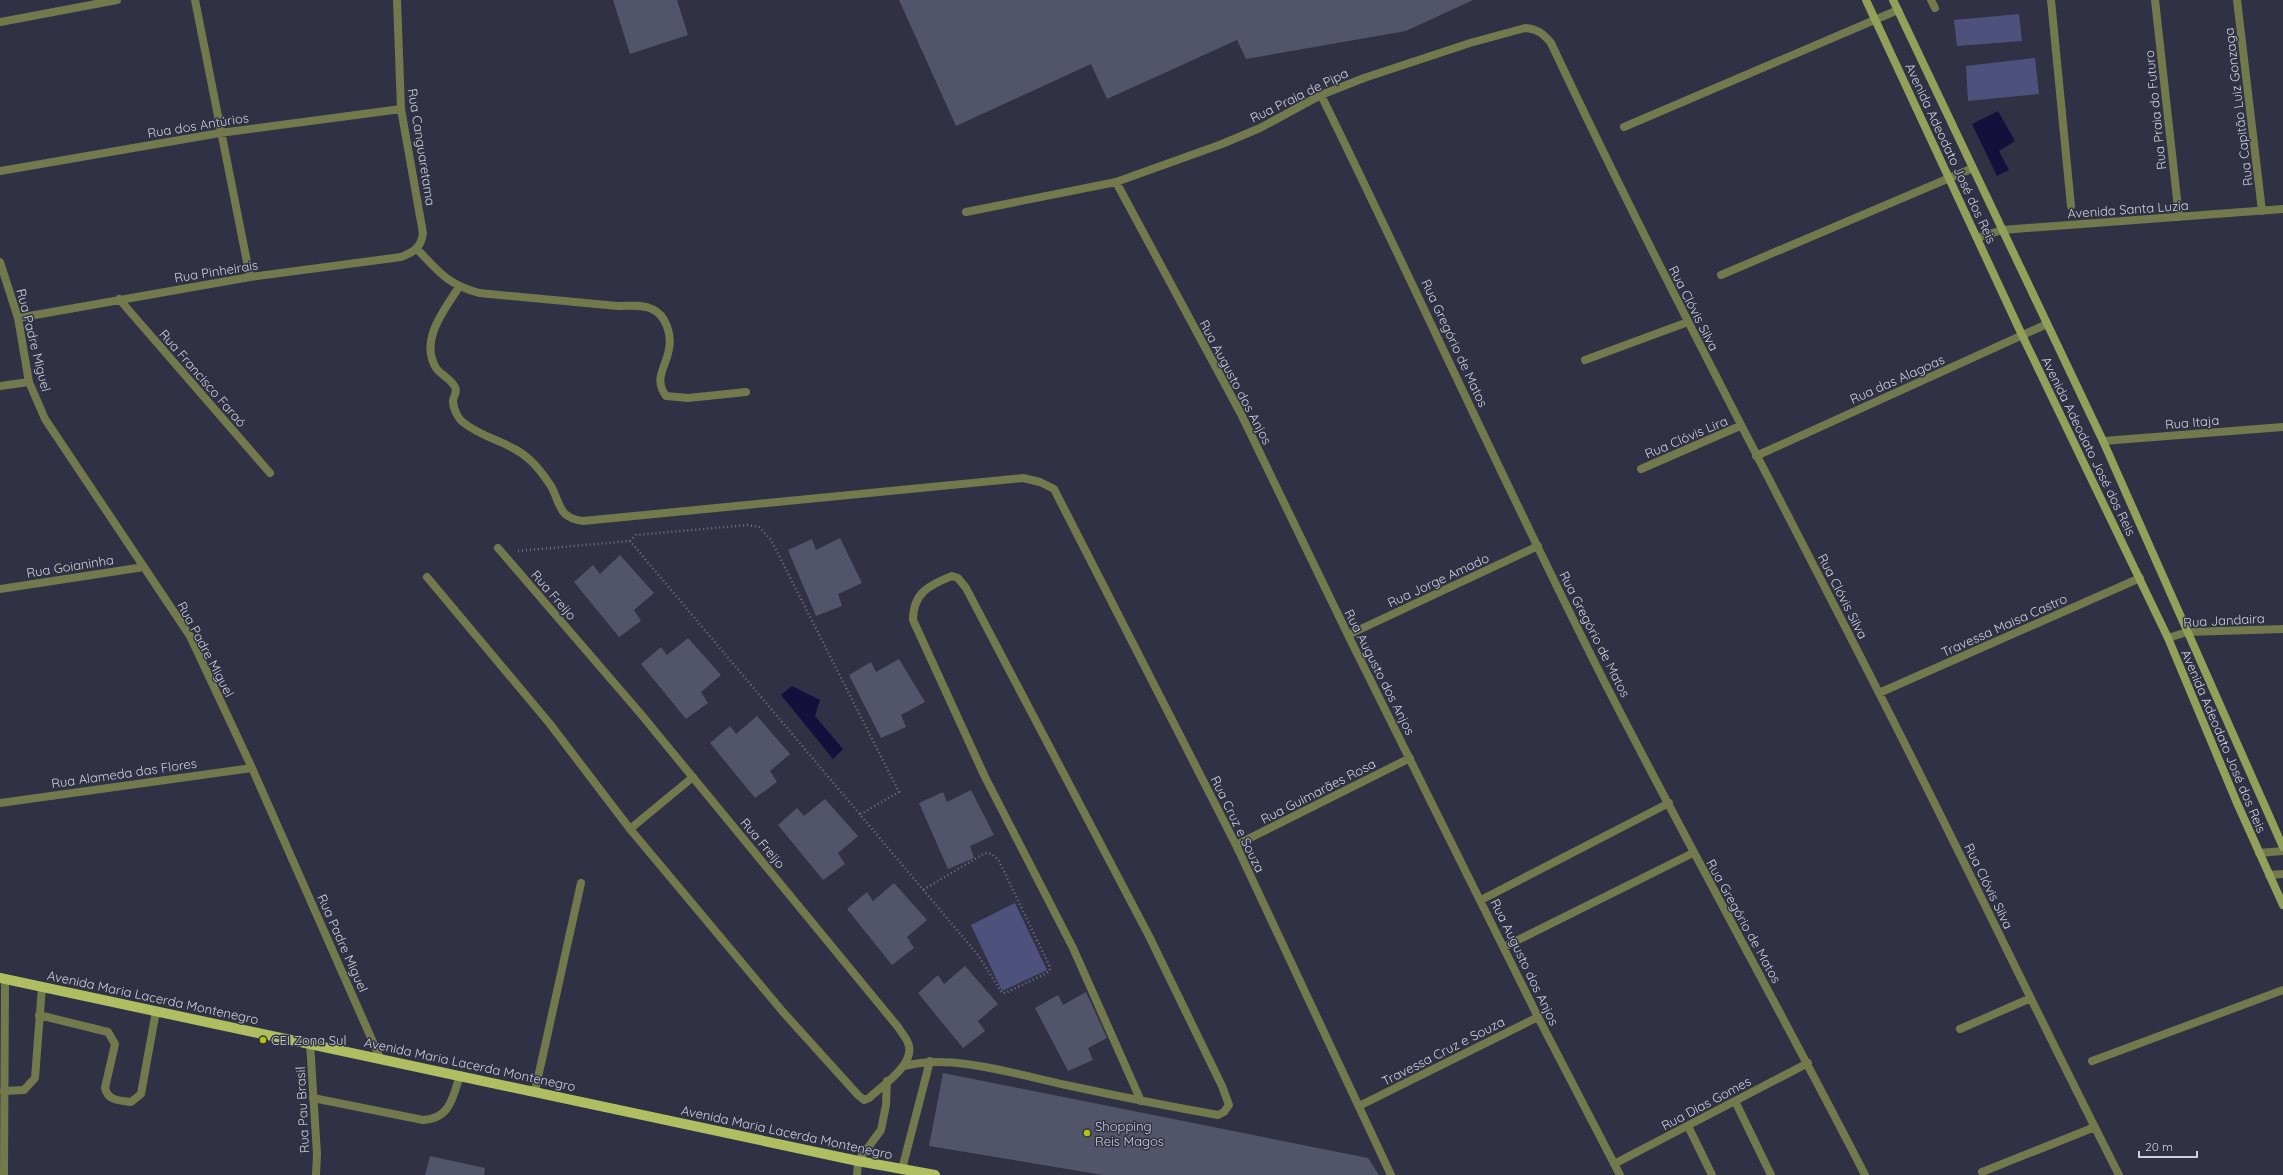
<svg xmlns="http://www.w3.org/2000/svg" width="2283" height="1175" viewBox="0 0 2283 1175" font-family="Quicksand,sans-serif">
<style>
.green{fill:#4f517d}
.water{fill:#14103c}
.building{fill:#525469}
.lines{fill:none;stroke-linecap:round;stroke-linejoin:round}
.path{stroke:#717282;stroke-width:2.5;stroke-dasharray:1 3;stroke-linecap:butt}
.service{stroke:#71794d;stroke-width:8}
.minor{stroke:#71794d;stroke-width:8}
.secondary{stroke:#93a059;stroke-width:8}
.primary{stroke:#aebe60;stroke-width:10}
.poi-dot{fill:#b0c503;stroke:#303144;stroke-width:1.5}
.labels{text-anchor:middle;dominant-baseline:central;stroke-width:3;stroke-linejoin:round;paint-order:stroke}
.street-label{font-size:13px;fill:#cfd0dc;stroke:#303144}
.poi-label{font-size:13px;fill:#cfd0dc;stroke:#303144;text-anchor:start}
</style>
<rect width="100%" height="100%" fill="#303144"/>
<path class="green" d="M 2019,14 L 2022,41 L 1957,46 L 1954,20 Z
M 2035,58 L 2039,94 L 1968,101 L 1966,66 Z
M 1015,903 L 1047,970 L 1002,991 L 971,925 Z"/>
<path class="water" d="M 1998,111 L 2015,141 L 1999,151 L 2009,170 L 1997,176 L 1972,124 Z
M 792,686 L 820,700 L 815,716 L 843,749 L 833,759 L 781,695 Z"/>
<path class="building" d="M 613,0 L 677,0 L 688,35 L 630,54 Z
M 899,0 L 1473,0 L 1406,31 L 1246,59 L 1237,40 L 1107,99 L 1091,64 L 956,126 Z
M 840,538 L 862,583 L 838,594 L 842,606 L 816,616 L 788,550 L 812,539 L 816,550 Z
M 620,555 L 654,593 L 634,610 L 641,621 L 619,637 L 574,582 L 593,565 L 600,574 Z
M 688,638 L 721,675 L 701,692 L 708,703 L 686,719 L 641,664 L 661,647 L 667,655 Z
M 899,659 L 925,702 L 901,715 L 906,727 L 881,738 L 849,675 L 871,662 L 876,672 Z
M 757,716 L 790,754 L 770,771 L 777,782 L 755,798 L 710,743 L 730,726 L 736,734 Z
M 971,790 L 994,835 L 970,846 L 974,858 L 948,869 L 919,803 L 943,792 L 947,802 Z
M 825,799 L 858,836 L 838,853 L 845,864 L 823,880 L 778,825 L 797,808 L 804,816 Z
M 894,883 L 927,920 L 907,937 L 914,948 L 892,965 L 847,909 L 867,892 L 873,901 Z
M 965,966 L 998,1004 L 978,1021 L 985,1031 L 963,1048 L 918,993 L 938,975 L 944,984 Z
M 1086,992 L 1107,1038 L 1088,1048 L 1093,1060 L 1068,1071 L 1035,1008 L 1058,995 L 1063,1005 Z
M 943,1073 L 1368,1158 L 1379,1175 L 1103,1175 L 929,1146 Z
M 430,1156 L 485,1168 L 484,1175 L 425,1175 Z"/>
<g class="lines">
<path class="path" d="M 630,541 L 636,535 L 748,525 L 759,527 L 771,540 L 899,792 L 859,815
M 518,551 L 630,541 L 978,955 L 1002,993 L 1005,993 L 1045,974 L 1050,970 L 1049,965 L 999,861 L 992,854 L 985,853 L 923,890"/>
<path class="service" d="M 1931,0 L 1935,8
M 2051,0 L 2071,206
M 427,577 L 550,724 L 630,829 L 783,1012 L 858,1095 L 864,1100 L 869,1098 C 882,1086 917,1063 908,1043 C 906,1037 901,1032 898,1027 L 640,713 L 498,548
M 630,829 L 693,777
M 39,1015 L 108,1032 L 115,1044 L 105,1088 C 108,1101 119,1100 131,1102 L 141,1094 L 156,1011
M 905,1066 C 952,1053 1018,1075 1066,1085 C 1117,1096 1167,1106 1218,1115 L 1224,1112 L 1229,1105 L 1222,1086 L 1149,936 L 966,588 L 958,578 L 952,576 C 929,585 913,593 913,620 L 985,777 L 1073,948 L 1141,1101
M 4,1091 L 24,1090 L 35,1078 L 42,987
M 313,1098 L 423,1120 C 450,1119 453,1097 460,1075
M 1735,1101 L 1771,1175
M 1688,1126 L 1712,1175
M 858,1161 L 881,1130 L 886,1105 L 887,1081
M 902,1169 L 930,1061"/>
<path class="minor" d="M 195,0 L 250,277
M 2155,0 L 2179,217
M 2237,0 L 2262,211
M 0,22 L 117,0
M 1321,95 C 1417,290 1506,488 1604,681 C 1689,847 1780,1009 1865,1175
M 1624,127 L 1898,10
M 0,171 L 220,133 L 401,109
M 1116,182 L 1241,414 L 1348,635 L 1538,1017 L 1620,1175
M 966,212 L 1116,182 L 1222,144 L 1260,128 L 1321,95 L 1364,78 L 1470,43 L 1525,28 C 1537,29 1543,33 1551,43 C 1654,262 1768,475 1878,691 C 1960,851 2037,1014 2119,1175
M 1977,238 L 2002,230 L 2283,209
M 417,249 C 439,272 447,284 479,293 L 618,306 C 629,306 642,304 652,309 C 666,315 672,335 669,349 C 666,368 653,378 666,396 L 688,398 L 746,392
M 0,262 L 18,318 L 29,382 L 45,419 L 190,636 L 252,768 L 380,1058
M 1721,275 L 1973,168
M 459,287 C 445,309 419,340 436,368 C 441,375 451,379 455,387 C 458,393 453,396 453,401 C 453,408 458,419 464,423 C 484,439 511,442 530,460 C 538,467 545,477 551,486 C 561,504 558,518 583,521 L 1023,478 L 1040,482 L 1054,489 L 1236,845 L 1391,1175
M 119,299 L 270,473
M 18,318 L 250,277 L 401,257 C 414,252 421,248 423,233 L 401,109 L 397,0
M 1585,360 L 1688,322
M 0,386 L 29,382
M 2103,441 L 2283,427
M 1756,456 L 2047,324
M 1641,469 L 1740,426
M 0,589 L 144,567
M 1348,635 L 1538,546
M 2168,638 L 2187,632 L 2283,629
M 1879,693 L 2140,578
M 0,803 L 252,768
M 1236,845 L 1410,758
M 2259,853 L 2283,851
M 2269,875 L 2283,874
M 1481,900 L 1669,803
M 1504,947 L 1693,853
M 1960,1029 L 2031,998
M 310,1043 L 317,1154 L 316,1175
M 2092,1061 L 2283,990
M 535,1091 L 581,883
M 1359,1106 L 1538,1017
M 1614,1164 L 1808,1063
M 1982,1172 L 2095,1127
M 4,1175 L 5,979
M 857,1175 L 858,1161"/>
<path class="secondary" d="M 1866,0 L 2022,335 L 2168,638 L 2237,803 L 2283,905
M 1893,0 L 2103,441 L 2283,847"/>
<path class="primary" d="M 0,978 L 858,1161 L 935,1175"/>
</g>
<g class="poi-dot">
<circle cx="263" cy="1040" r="4"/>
<circle cx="1087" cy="1133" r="4"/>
</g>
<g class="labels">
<g class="street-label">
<text transform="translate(1299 95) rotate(-26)">Rua Praia de Pipa</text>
<text transform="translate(2238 107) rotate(-97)">Rua Capitão Luiz Gonzaga</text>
<text transform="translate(2155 110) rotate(-96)">Rua Praia do Futuro</text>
<text transform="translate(198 125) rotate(-9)">Rua dos Antúrios</text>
<text transform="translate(422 147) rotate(81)">Rua Canguaretama</text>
<text transform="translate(1951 153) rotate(65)">Avenida Adeodato José dos Reis</text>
<text transform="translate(2128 209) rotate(-4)">Avenida Santa Luzia</text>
<text transform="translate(216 271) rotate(-9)">Rua Pinheirais</text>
<text transform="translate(1694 308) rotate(63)">Rua Clóvis Silva</text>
<text transform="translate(34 340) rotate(76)">Rua Padre Miguel</text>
<text transform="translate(1455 343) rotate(65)">Rua Gregório de Matos</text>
<text transform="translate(203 378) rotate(49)">Rua Francisco Faraó</text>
<text transform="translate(1897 379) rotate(-24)">Rua das Alagoas</text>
<text transform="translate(1236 382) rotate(62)">Rua Augusto dos Anjos</text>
<text transform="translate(2192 422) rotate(-5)">Rua Itaja</text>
<text transform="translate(1686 437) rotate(-23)">Rua Clóvis Lira</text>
<text transform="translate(2089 446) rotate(64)">Avenida Adeodato José dos Reis</text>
<text transform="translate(70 566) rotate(-9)">Rua Goianinha</text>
<text transform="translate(1438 580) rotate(-25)">Rua Jorge Amado</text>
<text transform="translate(554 595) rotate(49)">Rua Freijo</text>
<text transform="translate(1843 596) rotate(63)">Rua Clóvis Silva</text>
<text transform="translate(2224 620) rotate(-3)">Rua Jandaira</text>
<text transform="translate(2004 625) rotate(-24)">Travessa Maisa Castro</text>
<text transform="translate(1595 634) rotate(63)">Rua Gregório de Matos</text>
<text transform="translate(206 649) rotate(62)">Rua Padre Miguel</text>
<text transform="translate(1380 672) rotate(63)">Rua Augusto dos Anjos</text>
<text transform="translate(2224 741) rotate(67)">Avenida Adeodato José dos Reis</text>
<text transform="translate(124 773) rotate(-8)">Rua Alameda das Flores</text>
<text transform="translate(1318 791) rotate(-27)">Rua Guimarães Rosa</text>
<text transform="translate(1238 824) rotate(64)">Rua Cruz e Souza</text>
<text transform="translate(763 843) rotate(50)">Rua Freijo</text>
<text transform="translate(1989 886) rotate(64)">Rua Clóvis Silva</text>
<text transform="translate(1744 921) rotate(61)">Rua Gregório de Matos</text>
<text transform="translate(343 943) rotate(66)">Rua Padre Miguel</text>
<text transform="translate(1525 962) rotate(64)">Rua Augusto dos Anjos</text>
<text transform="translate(153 997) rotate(12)">Avenida Maria Lacerda Montenegro</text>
<text transform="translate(1443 1051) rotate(-27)">Travessa Cruz e Souza</text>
<text transform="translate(470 1064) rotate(12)">Avenida Maria Lacerda Montenegro</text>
<text transform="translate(1706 1103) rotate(-28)">Rua Dias Gomes</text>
<text transform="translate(302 1110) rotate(-93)">Rua Pau Brasil</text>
<text transform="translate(787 1132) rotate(12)">Avenida Maria Lacerda Montenegro</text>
</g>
<g class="poi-label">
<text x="271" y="1040">CEI Zona Sul</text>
<text x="1095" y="1126">Shopping<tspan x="1095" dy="15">Reis Magos</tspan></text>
</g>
</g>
<path d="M2139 1151v6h58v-6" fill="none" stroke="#cfd0dc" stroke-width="2"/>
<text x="2145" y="1151" font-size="12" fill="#cfd0dc" stroke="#303144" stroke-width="3" paint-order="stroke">20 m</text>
</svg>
